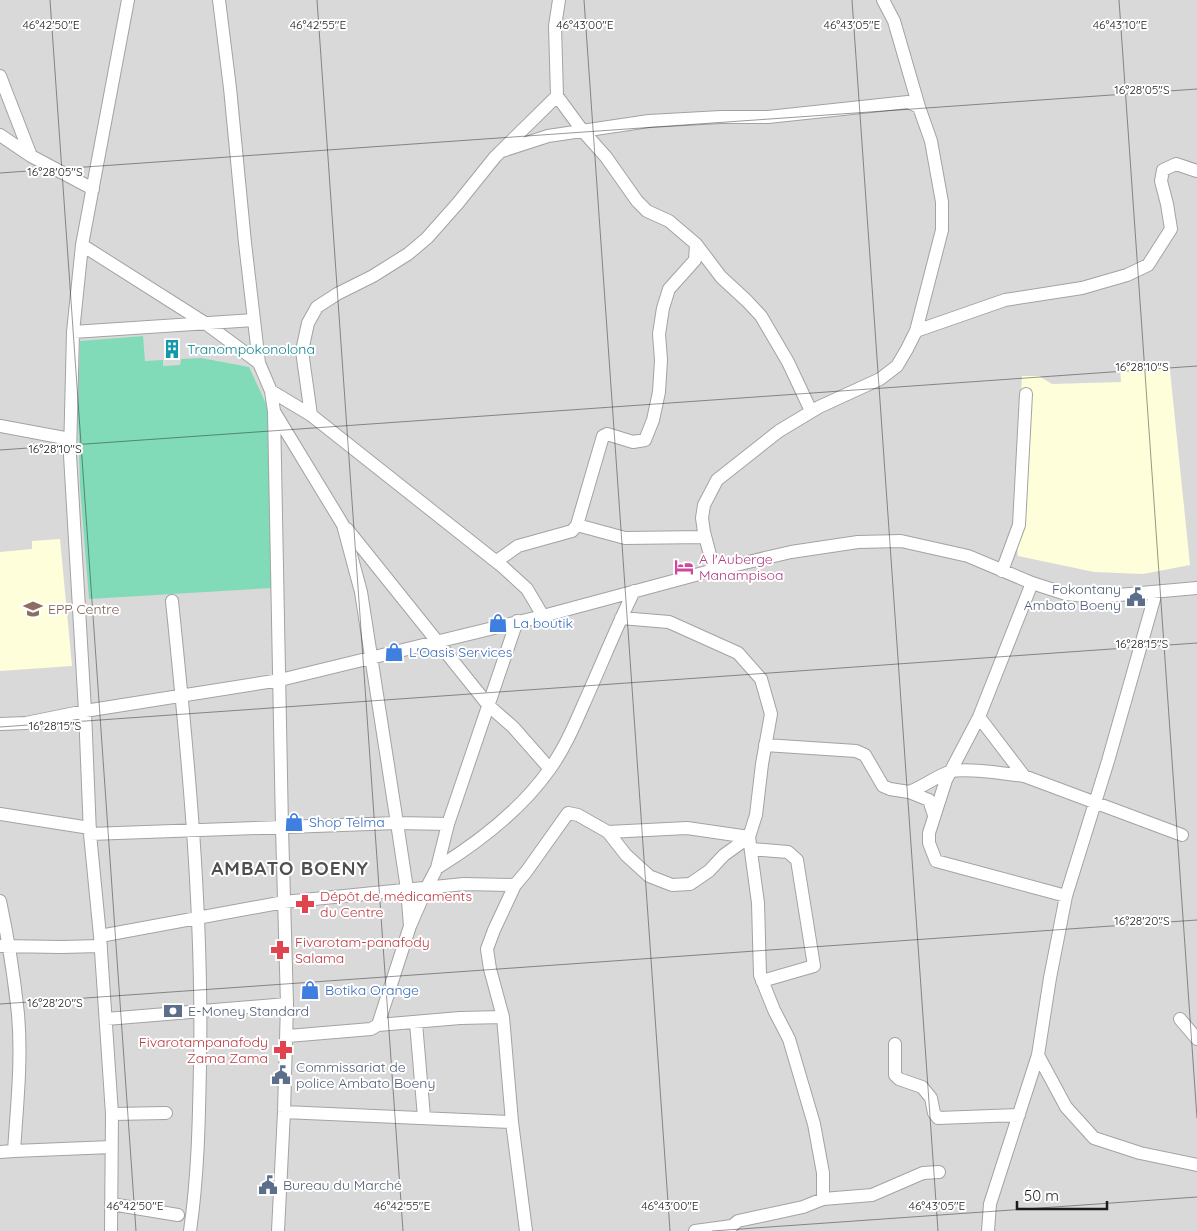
<svg xmlns="http://www.w3.org/2000/svg" width="1197" height="1231" viewBox="0 0 1197 1231" font-family="Quicksand,sans-serif">
<style>
.residential{fill:#dad9d9}
.education{fill:#fefeda}
.pitch{fill:#81dbb8}
.lines{fill:none;stroke-linecap:round;stroke-linejoin:round}
.minor-casing{stroke:#a3a3a3;stroke-width:14}
.minor{stroke:#fff;stroke-width:12}
.ticks{fill:none;stroke:#1c1c1c;stroke-width:1;stroke-opacity:0.45}
.labels{text-anchor:middle;dominant-baseline:central;stroke-width:4;stroke-linejoin:round;paint-order:stroke}
.culture-label{font-size:14px;fill:#0d838f;stroke:#fff;text-anchor:start}
.hotel-label{font-size:14px;fill:#b23c85;stroke:#fff;text-anchor:start}
.service-label{font-size:14px;fill:#4e5e75;stroke:#fff;text-anchor:start}
.education-label{font-size:14px;fill:#785e54;stroke:#fff;text-anchor:start}
.shop-label{font-size:14px;fill:#366cbe;stroke:#fff;text-anchor:start}
.health-label{font-size:14px;fill:#be3a42;stroke:#fff;text-anchor:start}
.district-label{font-size:19px;font-weight:bold;letter-spacing:1px;fill:#4f4f4f;stroke:#fff}
.ticks-label{font-size:12px;text-anchor:middle;fill:#1c1c1c;stroke:#fff;stroke-width:4;stroke-linejoin:round;paint-order:stroke}
</style>
<rect width="100%" height="100%" fill="#ede9e2"/>
<path class="residential" d="M 0,0 L 1197,0 L 1197,1231 L 0,1231 Z"/>
<path class="education" d="M 1169,361 L 1190,565 L 1143,574 L 1094,572 L 1018,556 L 1013,515 L 1022,376 L 1039,376 L 1052,384 L 1121,382 L 1120,366 Z
M 60,539 L 72,666 L 0,671 L 0,552 L 32,549 L 32,541 Z"/>
<path class="pitch" d="M 143,336 L 145,361 L 163,360 L 163,366 L 180,365 L 181,359 L 201,358 L 249,367 L 268,408 L 272,588 L 89,599 L 80,487 L 78,413 L 80,341 Z"/>
<g class="lines">
<g class="minor-casing">
<path id="minor" d="M 219,0 L 230,88 L 245,243 L 259,363 L 271,391 L 274,411 L 282,828 L 287,1004 L 284,1112 L 278,1231
M 883,0 L 894,21 L 919,107
M 0,76 L 31,156 L 93,189
M 557,96 L 582,130 L 606,157 L 637,201 L 647,211 L 669,221 L 696,244 L 721,277 L 747,301 L 761,316 L 788,362 L 811,411
M 0,135 L 31,156
M 502,151 L 548,136 L 649,121 L 721,117 L 768,117 L 908,102 L 919,107 L 931,141 L 942,202 L 942,230 L 916,331 L 907,349 L 897,366 L 880,379 L 819,407 L 779,431 L 717,480 L 704,505 L 702,518 L 704,532 L 714,570
M 82,245 L 205,323 L 259,363
M 916,331 L 1005,300 L 1082,288 L 1127,275 L 1148,265 L 1171,229 L 1167,204 L 1161,181 L 1163,170 L 1176,164 L 1197,171
M 73,332 L 254,320
M 271,391 L 311,415 L 503,567 L 527,589 L 543,616
M 275,413 L 343,525 L 361,592 L 397,823 L 407,889 L 410,926
M 311,415 L 302,351 L 308,323 L 317,307 L 337,294 L 373,276 L 408,254 L 427,238 L 458,203 L 495,157 L 557,96 L 555,26 L 559,0
M 0,426 L 70,439
M 577,525 L 625,538 L 705,537
M 347,529 L 489,706 L 513,727 L 550,769
M 497,561 L 518,546 L 572,531 L 577,525 L 603,436 L 607,434 L 633,442 L 645,440 L 653,420 L 659,392 L 661,360 L 659,334 L 663,308 L 669,289 L 695,260 L 696,244
M 1002,571 L 1019,525 L 1026,394
M 1032,583 L 979,717 L 946,780 L 929,833 L 929,843 L 936,861 L 1066,896
M 172,601 C 188,755 203,910 200,1065 C 199,1120 198,1176 190,1231
M 621,618 L 669,622 L 738,653 L 761,679 L 771,714 L 762,764 L 756,815 L 749,837 L 758,903 L 760,975 L 774,1010 L 789,1039 L 814,1124 L 823,1173 L 823,1199 L 803,1207 L 738,1221 L 732,1226 L 695,1231
M 979,717 L 1024,776 L 1182,835
M 0,724 L 26,723 L 85,711 L 280,680 L 543,616 L 714,570 L 791,552 L 858,542 L 901,541 L 968,556 L 1032,583 L 1066,594 L 1096,597 L 1197,588
M 765,745 L 856,751 L 865,755 L 883,786 L 890,789 L 909,792 L 929,800 L 934,815
M 909,792 C 923,787 935,777 949,772 C 964,767 1006,774 1024,776
M 0,814 L 90,828
M 608,832 L 687,828 L 749,837
M 90,834 L 397,823 L 448,824
M 751,849 L 788,852 L 797,860 L 814,966 L 762,981
M 437,868 C 479,842 520,811 549,770 C 566,747 577,719 589,692 C 604,658 618,624 634,591
M 0,901 C 8,938 14,976 18,1014 C 22,1059 17,1105 14,1151 L 111,1147
M 100,936 L 284,902 L 464,884 L 515,885
M 0,946 L 61,947 L 101,946
M 106,1019 L 287,1004
M 1180,1019 L 1197,1039
M 416,1023 L 424,1117
M 378,1025 L 460,1018 L 503,1017
M 288,1036 L 371,1029 L 378,1025 L 410,926 L 427,887 L 437,868 L 448,824 L 517,621
M 895,1044 L 895,1075 L 899,1079 L 922,1087 L 931,1098 L 934,1113 L 938,1118 L 1019,1115
M 1038,1055 L 1066,1107 L 1094,1138 L 1140,1153 L 1197,1165
M 284,1112 L 512,1122
M 112,1114 L 166,1113
M 0,1152 L 14,1151
M 823,1199 L 872,1195 L 923,1173 L 939,1172
M 111,1204 L 178,1215
M 111,1231 L 112,1114 L 100,936 L 90,834 L 85,711 L 70,455 L 73,332 L 82,245 L 128,0
M 526,1231 L 512,1122 L 503,1017 L 490,969 L 487,949 L 494,930 L 515,885 L 526,872 L 568,813 L 578,815 L 608,832 L 626,855 L 649,876 L 672,885 L 690,884 L 709,871 L 724,855 L 749,837
M 988,1231 L 990,1204 L 1038,1055 L 1050,978 L 1066,896 L 1108,761 L 1156,592"/>
</g>
<use href="#minor" class="minor"/>
</g>
<path class="ticks" d="M 50,0 L 136,1231M 317,0 L 403,1231M 584,0 L 670,1231M 852,0 L 938,1231M 1119,0 L 1197,1118M 0,173 L 1197,89M 0,450 L 1197,366M 0,727 L 1197,643M 0,1004 L 1197,920M 712,1231 L 1197,1197"/>
<defs>
<g id="building-bare" transform="scale(1.5)"><path d="M-4-6H4V6H1V3H-1V6H-4ZM-2.5-4.3h1.7v1.8h-1.7ZM.8-4.3h1.7v1.8H.8ZM-2.5-1h1.7V.8h-1.7ZM.8-1h1.7V.8H.8Z" fill="#0f9aa8" stroke="#fff" stroke-width="2.5" paint-order="stroke"/></g>
<g id="hotel-bare" transform="scale(1.5)"><path d="M-6-4.5h1.5V1H6V5H4.5V3h-9V5H-6ZM-4 0a1.8 1.8 0 1 1 3.6 0ZM.5 0V-2.5h3Q6-2.5 6 0Z" fill="#d1479c" stroke="#fff" stroke-width="2.5" paint-order="stroke"/></g>
<g id="civic-bare" transform="scale(1.5)"><path d="M-.6-6.5H3V-4.5H.6V-3L4-1V1h2V6H-6V1h2V-1L-.6-3ZM-1.2 2.5V6h2.4V2.5Z" fill="#5c6f8a" stroke="#fff" stroke-width="2.5" paint-order="stroke"/></g>
<g id="school-bare" transform="scale(1.5)"><path d="M0-5L7-2L0 1L-7-2ZM-4 1L0 2.5L4 1V4Q0 6-4 4Z" fill="#8d6e63" stroke="#fff" stroke-width="2.5" paint-order="stroke"/></g>
<g id="shop-bare" transform="scale(1.5)"><path d="M-5-2.5h2.3a2.7 3.5 0 0 1 5.4 0H5L5.5 6h-11ZM-1.5-2.5h3a1.5 2.3 0 0 0-3 0Z" fill="#3f7fe0" stroke="#fff" stroke-width="2.5" paint-order="stroke"/></g>
<g id="pharmacy-bare" transform="scale(1.5)"><path d="M-2-6h4v4h4v4h-4v4h-4v-4h-4v-4h4Z" fill="#e0444e" stroke="#fff" stroke-width="2.5" paint-order="stroke"/></g>
<g id="bank-bare" transform="scale(1.5)"><path d="M-6-4H6V4H-6ZM0-2.3a2.3 2.3 0 1 0 0 4.6a2.3 2.3 0 1 0 0-4.6Z" fill="#5c6f8a" stroke="#fff" stroke-width="2.5" paint-order="stroke"/></g>
</defs>
<g fill-rule="evenodd">
<use href="#building-bare" x="172" y="349"/>
<use href="#hotel-bare" x="684" y="567"/>
<use href="#civic-bare" x="1136" y="597"/>
<use href="#school-bare" x="33" y="609"/>
<use href="#shop-bare" x="498" y="623"/>
<use href="#shop-bare" x="394" y="652"/>
<use href="#shop-bare" x="294" y="822"/>
<use href="#pharmacy-bare" x="305" y="904"/>
<use href="#pharmacy-bare" x="280" y="950"/>
<use href="#shop-bare" x="310" y="990"/>
<use href="#bank-bare" x="173" y="1011"/>
<use href="#pharmacy-bare" x="283" y="1050"/>
<use href="#civic-bare" x="281" y="1075"/>
<use href="#civic-bare" x="268" y="1185"/>
</g>
<g class="labels">
<g class="culture-label">
<text x="187" y="349">Tranompokonolona</text>
</g>
<g class="hotel-label">
<text x="699" y="559">A l'Auberge<tspan x="699" dy="16">Manampisoa</tspan></text>
</g>
<g class="service-label">
<text x="1121" y="589" text-anchor="end">Fokontany<tspan x="1121" dy="16">Ambato Boeny</tspan></text>
<text x="188" y="1011">E-Money Standard</text>
<text x="296" y="1067">Commissariat de<tspan x="296" dy="16">police Ambato Boeny</tspan></text>
<text x="283" y="1185">Bureau du Marché</text>
</g>
<g class="education-label">
<text x="48" y="609">EPP Centre</text>
</g>
<g class="shop-label">
<text x="513" y="623">La boutik</text>
<text x="409" y="652">L'Oasis Services</text>
<text x="309" y="822">Shop Telma</text>
<text x="325" y="990">Botika Orange</text>
</g>
<g class="health-label">
<text x="320" y="896">Dépôt de médicaments<tspan x="320" dy="16">du Centre</tspan></text>
<text x="295" y="942">Fivarotam-panafody<tspan x="295" dy="16">Salama</tspan></text>
<text x="268" y="1042" text-anchor="end">Fivarotampanafody<tspan x="268" dy="16">Zama Zama</tspan></text>
</g>
<g class="district-label">
<text x="290" y="868">AMBATO BOENY</text>
</g>
</g>
<g class="ticks-label">
<text x="51" y="29">46°42'50"E</text>
<text x="318" y="29">46°42'55"E</text>
<text x="585" y="29">46°43'00"E</text>
<text x="852" y="29">46°43'05"E</text>
<text x="1120" y="29">46°43'10"E</text>
<text x="1142" y="94">16°28'05"S</text>
<text x="55" y="176">16°28'05"S</text>
<text x="1142" y="371">16°28'10"S</text>
<text x="55" y="453">16°28'10"S</text>
<text x="1142" y="648">16°28'15"S</text>
<text x="55" y="730">16°28'15"S</text>
<text x="1142" y="925">16°28'20"S</text>
<text x="55" y="1007">16°28'20"S</text>
<text x="135" y="1210">46°42'50"E</text>
<text x="402" y="1210">46°42'55"E</text>
<text x="670" y="1210">46°43'00"E</text>
<text x="937" y="1210">46°43'05"E</text>
</g>
<path d="M1017 1201v8h90v-8" fill="none" stroke="#1c1c1c" stroke-width="2.5"/>
<text x="1024" y="1201" font-size="15" fill="#1c1c1c" stroke="#ffffff" stroke-width="4" paint-order="stroke">50 m</text>
</svg>
